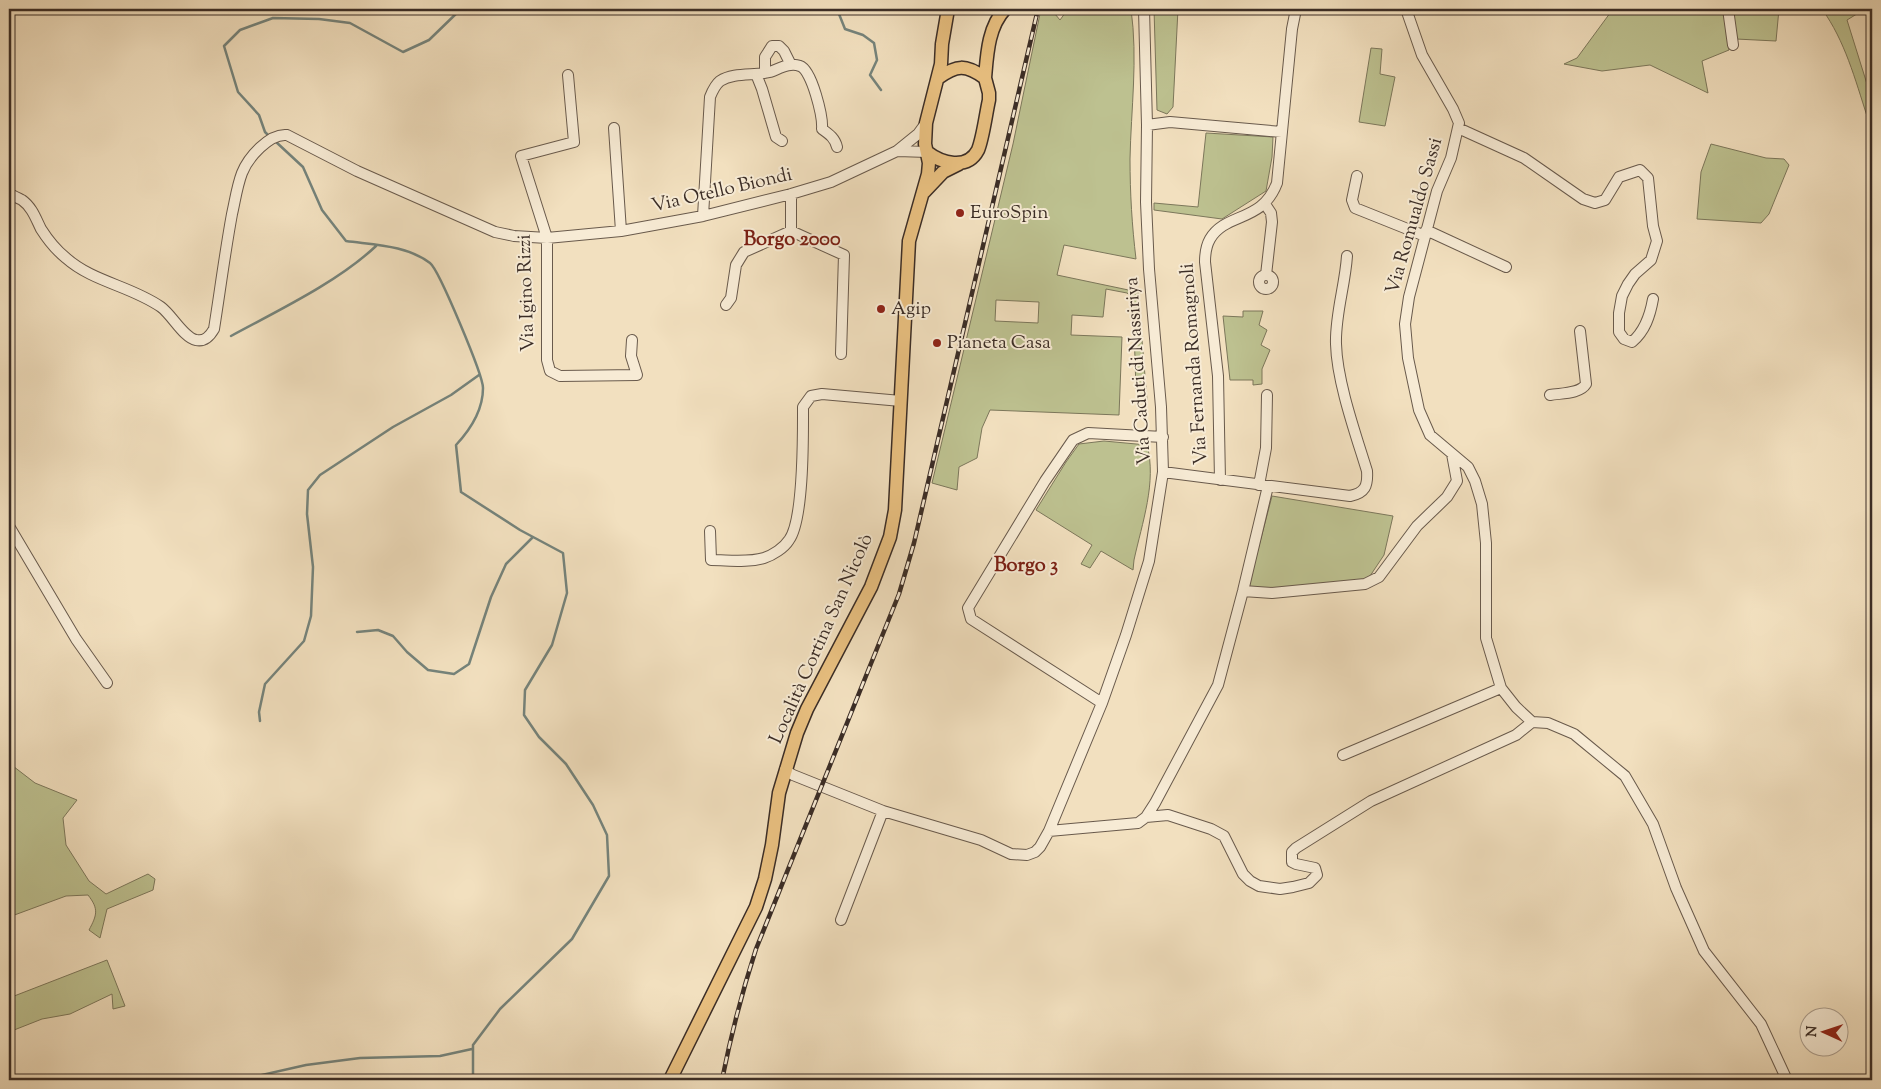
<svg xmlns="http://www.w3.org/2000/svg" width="1881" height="1089" viewBox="0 0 1881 1089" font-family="'Sorts Mill Goudy',serif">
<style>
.green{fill:#bdc190;stroke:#7c775b;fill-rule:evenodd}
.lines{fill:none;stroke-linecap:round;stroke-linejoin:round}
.stream{stroke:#75837b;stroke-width:2.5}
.minor-casing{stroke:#695a4c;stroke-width:12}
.major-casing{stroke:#3b2d26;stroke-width:15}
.minor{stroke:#f7ebd5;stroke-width:10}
.major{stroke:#e9c080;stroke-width:12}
.rail-casing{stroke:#3b2d26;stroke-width:4.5}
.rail{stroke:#f7ebd5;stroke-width:2.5;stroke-dasharray:8;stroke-linecap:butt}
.poi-dot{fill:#8f2418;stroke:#f7ebd5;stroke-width:2}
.labels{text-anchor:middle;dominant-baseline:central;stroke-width:4;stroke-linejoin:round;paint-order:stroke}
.street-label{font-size:19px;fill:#3b2d26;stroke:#f7ebd5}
.poi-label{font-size:19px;fill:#3b2d26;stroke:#f7ebd5;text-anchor:start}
.neighbourhood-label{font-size:20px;font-weight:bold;fill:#7a1f14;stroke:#f7ebd5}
</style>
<rect width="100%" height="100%" fill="#f2e0bf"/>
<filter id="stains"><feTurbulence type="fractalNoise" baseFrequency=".004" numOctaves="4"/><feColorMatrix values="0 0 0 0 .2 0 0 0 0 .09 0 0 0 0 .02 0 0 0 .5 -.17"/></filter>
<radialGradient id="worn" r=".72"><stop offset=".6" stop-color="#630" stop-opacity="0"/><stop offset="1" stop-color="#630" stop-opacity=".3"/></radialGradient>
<path class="green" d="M 1041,9 L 1059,9 L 1055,14 L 1060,20 L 1068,9 L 1131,9 C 1138,59 1131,109 1130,159 C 1130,193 1132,226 1136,259 L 1064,245 L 1057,275 L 1138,292 L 1147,400 L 1140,399 L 1136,390 L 1133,298 L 1127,293 L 1106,289 L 1103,317 L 1072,315 L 1071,335 L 1122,337 L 1119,415 L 990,410 L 982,428 L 977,458 L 959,467 L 957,490 L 932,483 L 1013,144 ZM 996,300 L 1039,302 L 1038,323 L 995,321 Z
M 1154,9 L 1178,9 L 1173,107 L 1167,114 L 1157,110 Z
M 1613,9 L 1725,9 L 1729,50 L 1702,61 L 1708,93 L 1650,65 L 1602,71 L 1564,64 L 1577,58 Z
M 1732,9 L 1779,9 L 1776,41 L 1736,39 Z
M 1822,9 L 1865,9 L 1847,20 L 1872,100 L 1872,114 L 1867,116 C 1855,79 1845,41 1822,9 Z
M 1371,48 L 1382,49 L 1380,74 L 1395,77 L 1385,126 L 1359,122 Z
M 1206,133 L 1273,137 L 1272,157 L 1266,191 L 1222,219 L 1154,210 L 1154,203 L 1198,207 Z
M 1711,144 L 1766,158 L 1784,159 L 1789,165 L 1769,214 L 1761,223 L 1697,219 L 1701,172 Z
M 1243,311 L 1263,311 L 1259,325 L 1267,330 L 1261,345 L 1270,350 L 1262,369 L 1262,384 L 1253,385 L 1253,380 L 1230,380 L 1223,316 L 1243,317 Z
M 1104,441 L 1147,445 C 1157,482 1142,523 1134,560 L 1133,570 L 1101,551 L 1090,568 L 1081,564 L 1092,545 L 1036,510 L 1066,462 L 1079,444 Z
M 1272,496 L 1393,516 L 1384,555 L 1368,579 L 1278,590 L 1248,588 Z
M 9,763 L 35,783 L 77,800 L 63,818 L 66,845 L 89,881 L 106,894 L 148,874 L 155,879 L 153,890 L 107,909 L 100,938 L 89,930 C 97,915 99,909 88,895 L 66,896 L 9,917 Z
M 107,960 L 125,1006 L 113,1009 L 112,994 L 70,1014 L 42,1019 L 9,1032 L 9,998 Z"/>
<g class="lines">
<path class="stream" d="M 837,9 L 845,29 L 863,35 L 874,43 L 877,60 L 870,75 L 881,90
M 269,136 L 265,132 L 259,115 L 238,92 L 224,46 L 240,30 L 273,18 L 319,19 L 350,23 L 403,52 L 429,40 L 461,9
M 275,141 L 303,167 L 322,210 L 346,241 C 375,245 406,245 430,263 C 439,270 483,375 483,388 C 483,410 470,430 456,445 L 461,492 L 520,530 L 563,553 L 567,593 L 552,645 L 525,690 L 524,715 L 539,737 L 566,764 L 593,805 L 607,835 L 609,876 L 572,939 L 500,1009 L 473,1045 L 473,1080
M 231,336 C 277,311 338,282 376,246
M 357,632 L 378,630 L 393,636 L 407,652 L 428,670 L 454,674 L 469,664 L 491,597 L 506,564 L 533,537
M 260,721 L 259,712 L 265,684 L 304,641 L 311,616 L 313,567 L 307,514 L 308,490 L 320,475 L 393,427 L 451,395 L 479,375
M 244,1079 L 306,1065 L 360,1058 L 440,1056 L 472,1049"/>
<g class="minor-casing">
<path id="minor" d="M 1406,9 L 1422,55 L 1453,109 L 1459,123 L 1451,158 L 1437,191 L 1409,297 L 1405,324 L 1408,358 L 1419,410 L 1430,435 L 1468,467 L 1475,481 L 1482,504 L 1486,543 L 1486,638 L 1501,688 L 1516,707 L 1532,722
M 1728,9 L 1733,45
M 765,73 L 765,57 L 772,46 L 779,46 L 784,51 L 791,65
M 756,74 L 762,89 L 776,137 L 782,141
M 568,75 L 574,142 L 521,156 L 547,238 L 547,360 L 550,371 L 560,376 L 637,375 L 631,356 L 632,340
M 1147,125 L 1170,122 L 1282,132
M 614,128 L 621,231
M 1458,128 L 1524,158 L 1583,199 L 1595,203 L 1605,200 L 1619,177 L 1640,170 L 1648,178 L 1653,226 L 1657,241 L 1651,260 L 1635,274 L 1628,284 L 1622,296 L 1619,313 L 1619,332 L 1624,339 L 1632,342 C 1645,331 1650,316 1653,299
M 898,151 L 927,152
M 1357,176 L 1352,200 L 1355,208 L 1425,236
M 9,193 C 13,196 18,198 22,200 C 32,207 36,219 41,229 C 48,240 56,250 66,258 C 93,282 131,286 161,307 C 172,315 184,338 196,340 C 205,342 210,336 214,329 C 220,291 225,252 232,214 C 235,201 237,186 242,173 C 248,158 269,133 287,135 L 357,171 L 495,232 L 514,236 L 547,238 L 621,231 L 703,216 L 791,194 L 831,182 L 897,151 L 918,134 L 926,123
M 1265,204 L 1271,213 L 1272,222 L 1266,275
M 703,216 L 710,97 C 712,92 715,85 720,81 C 734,72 754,76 770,72 C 779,69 789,62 800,66 C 812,70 823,117 822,129 C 829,134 835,138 837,147
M 1426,230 L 1506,267
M 791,231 L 844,255 L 841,354
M1259 282a7 7 0 1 1 14 0a7 7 0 1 1-14 0Z
M 726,305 L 731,298 L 736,265 L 744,252 L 791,231 L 791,194
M 1550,395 C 1561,393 1580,394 1586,384 L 1580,331
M 1163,472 L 1350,496 C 1365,493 1368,486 1367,471 C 1356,435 1337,382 1336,344 C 1335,315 1345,286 1347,256
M 1220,480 L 1218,376 L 1205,262 C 1205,254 1206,246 1210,239 C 1226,212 1262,223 1277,183 L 1292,29 L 1296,9
M 1259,485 L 1266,448 L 1267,395
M 9,526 L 76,639 L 107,683
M 710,531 L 711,560 C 728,560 748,563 764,558 C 773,555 784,548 789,540 C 804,520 803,434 803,407 L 811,396 L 822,394 L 901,401
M 1243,591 L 1272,593 L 1365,584 L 1379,577 L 1417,526 L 1447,497 L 1457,481 L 1452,454
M 1102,703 L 971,619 L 968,608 L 1045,481 L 1073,440 L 1088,433 L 1163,437
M 1343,755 L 1501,688
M 785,770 L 793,775 L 883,811 L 981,840 L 1011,854 L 1027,855 L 1035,852 L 1040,847 L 1049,831 L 1102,703 L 1126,635 L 1149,561 L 1163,472 L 1161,407 L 1149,269 L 1146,202 L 1147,125 L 1144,9
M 1146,817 L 1168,815 L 1211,829 L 1224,836 L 1243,874 L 1250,881 L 1259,886 L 1280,889 L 1293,887 L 1309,883 L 1317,875 L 1315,868 L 1296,864 L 1292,862 L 1292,852 L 1296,848 L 1371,801 L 1516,735 L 1532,722 L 1548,723 L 1574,734 L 1625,776 L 1653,824 L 1676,888 L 1704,951 L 1761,1024 L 1787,1080
M 1049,831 L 1138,823 L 1146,817 L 1155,803 L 1218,685 L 1243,591 L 1268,486
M 841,920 L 883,811"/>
</g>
<g class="major-casing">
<path id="major" d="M 985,78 C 987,55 988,27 1005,9
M 927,152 C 941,163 967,171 978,150 C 983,138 986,113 989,100 L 989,93 L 985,78 C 965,64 957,65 938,78
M 924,192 L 943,172 L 959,164
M 670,1080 L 756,907 L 765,879 L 772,845 L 779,793 L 797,733 L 807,709 L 871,587 L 890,537 L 895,510 L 909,241 L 928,174 L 929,163 L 925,144 L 926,123 L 941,64 L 942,44 L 948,9"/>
</g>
<use href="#minor" class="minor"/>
<use href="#major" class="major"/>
<g class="rail-casing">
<path id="rail" d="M 722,1080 C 731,1035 742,992 756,949 L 899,594 L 914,543 L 1038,9"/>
</g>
<use href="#rail" class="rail"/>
</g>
<g class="poi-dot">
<circle cx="960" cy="213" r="5"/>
<circle cx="881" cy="309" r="5"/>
<circle cx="937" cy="343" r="5"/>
</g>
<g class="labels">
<g class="street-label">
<text transform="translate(722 191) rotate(-13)">Via Otello Biondi</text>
<text transform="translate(1415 216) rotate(-74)">Via Romualdo Sassi</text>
<text transform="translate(527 293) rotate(-92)">Via Igino Rizzi</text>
<text transform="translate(1195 364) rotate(-94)">Via Fernanda Romagnoli</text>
<text transform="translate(1139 371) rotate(-94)">Via Caduti di Nassiriya</text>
<text transform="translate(822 639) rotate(-66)">Località Cortina San Nicolò</text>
</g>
<g class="poi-label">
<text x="970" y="213">EuroSpin</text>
<text x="891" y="309">Agip</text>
<text x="947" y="343">Pianeta Casa</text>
</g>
<g class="neighbourhood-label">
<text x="792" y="240">Borgo 2000</text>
<text x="1026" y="566">Borgo 3</text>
</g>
</g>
<rect width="1881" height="1089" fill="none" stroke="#f2e0bf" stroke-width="30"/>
<rect x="10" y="10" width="1861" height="1069" fill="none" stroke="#3b2d26" stroke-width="2.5"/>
<rect x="15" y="15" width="1851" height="1059" fill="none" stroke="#3b2d26"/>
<g transform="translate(1824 1032) rotate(273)"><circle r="24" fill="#f7ebd5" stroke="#ac9f8f"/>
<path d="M0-4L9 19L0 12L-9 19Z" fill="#8f2418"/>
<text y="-8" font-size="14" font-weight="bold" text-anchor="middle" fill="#3b2d26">N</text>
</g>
<rect width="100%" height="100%" filter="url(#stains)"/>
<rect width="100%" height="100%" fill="url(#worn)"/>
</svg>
